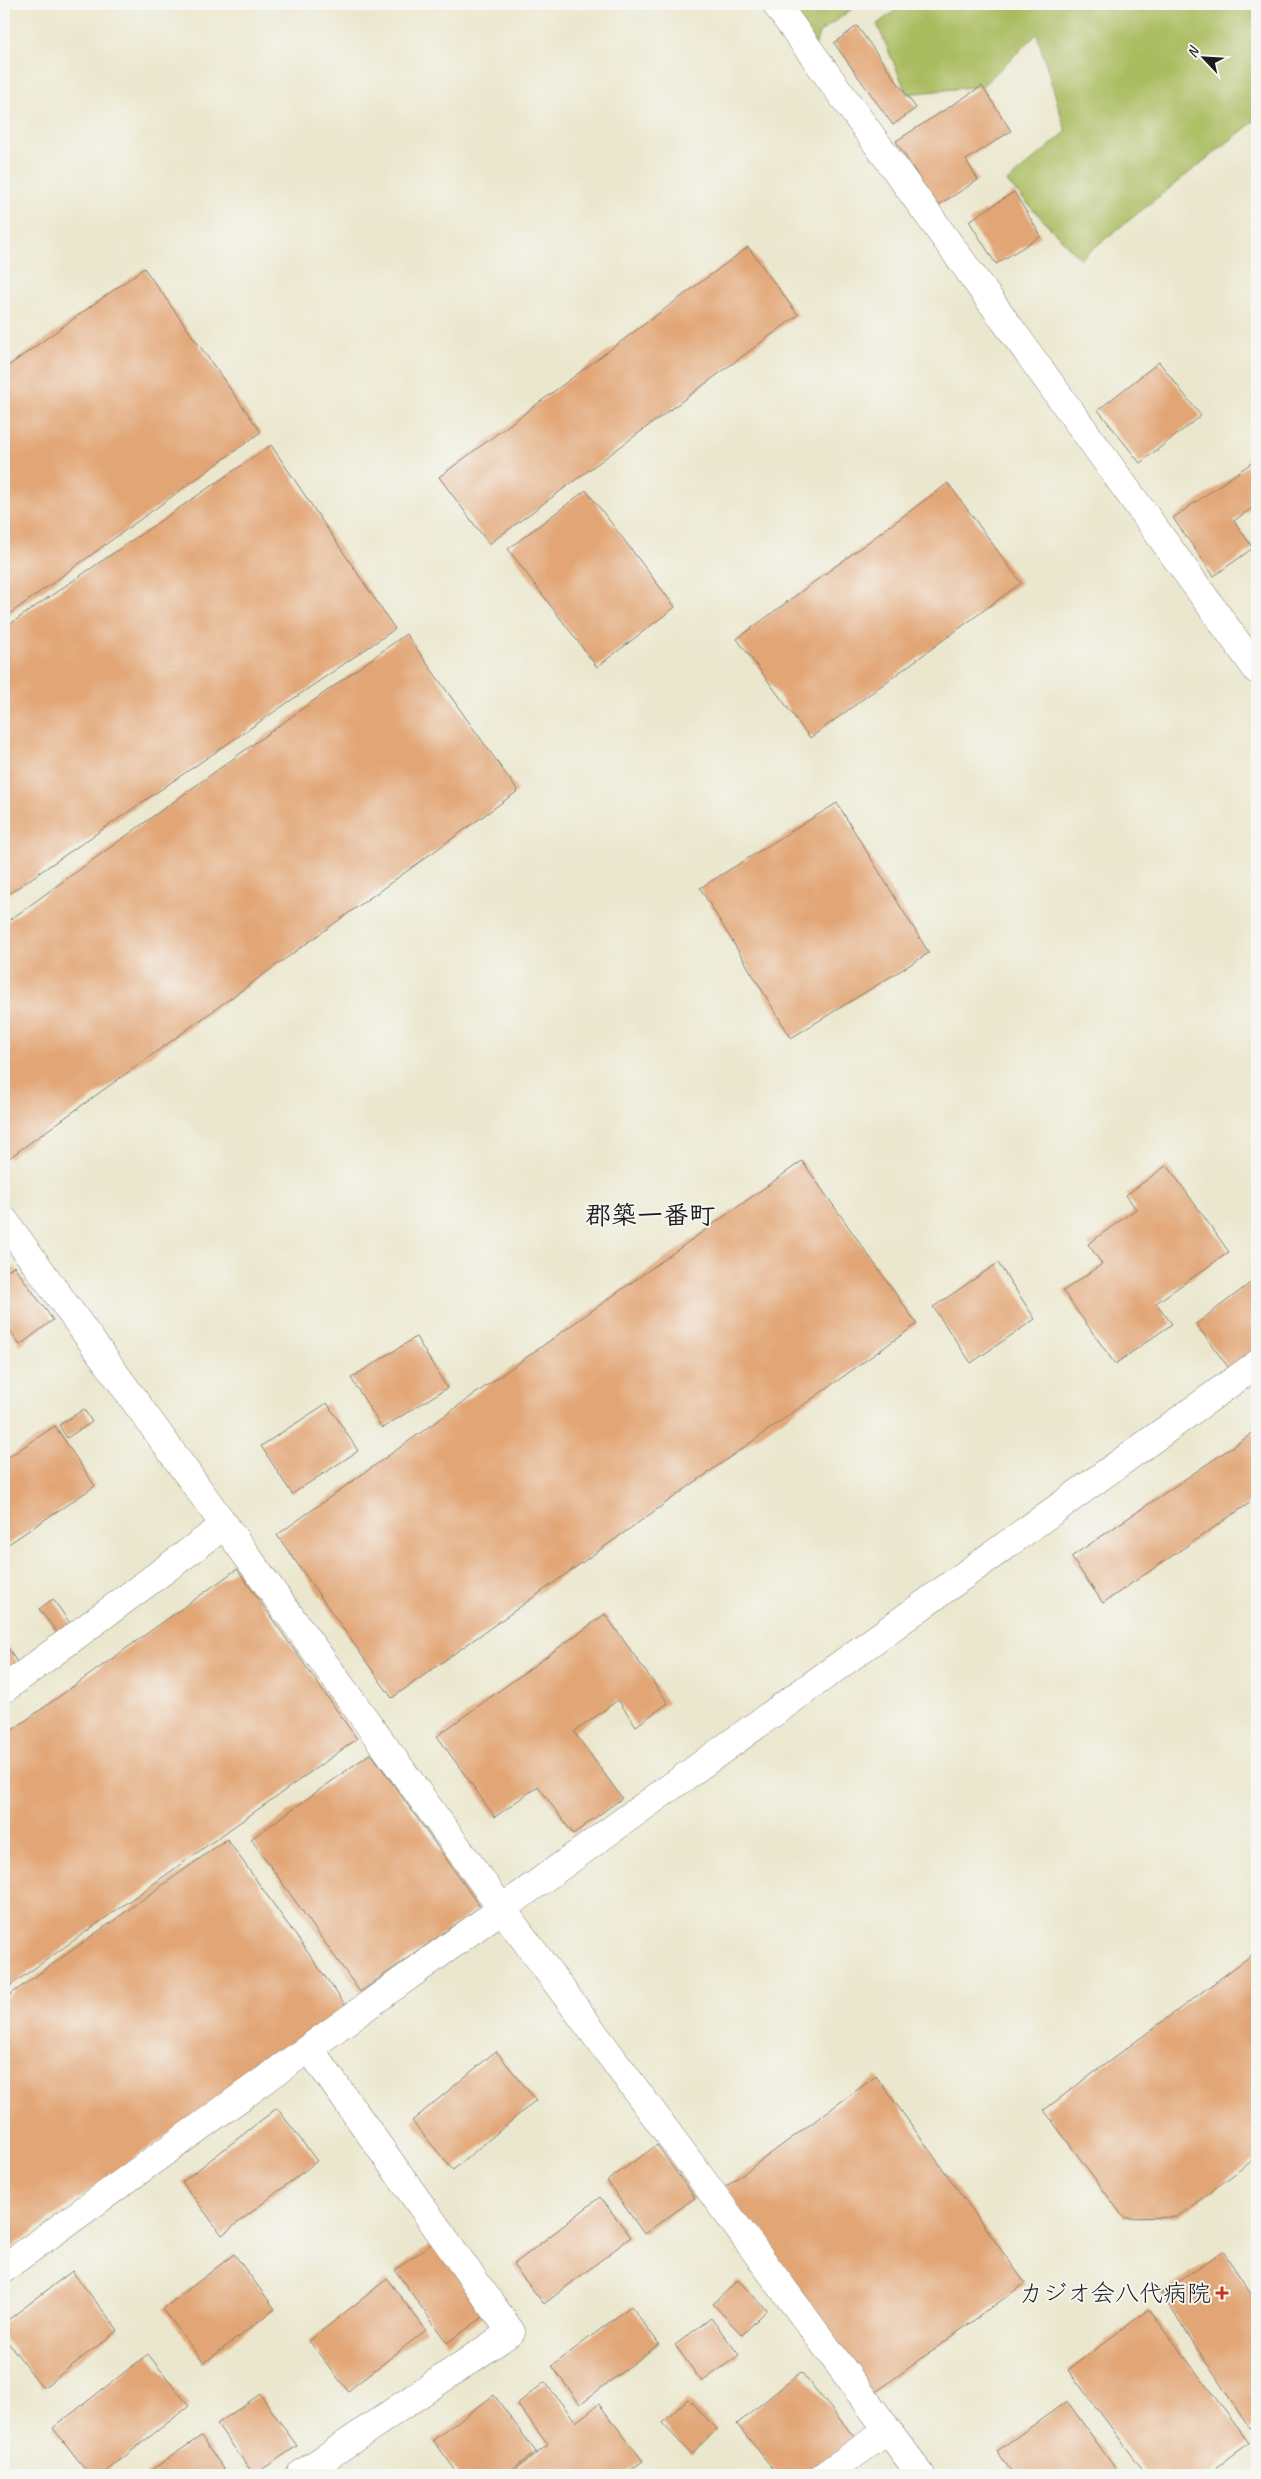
<svg xmlns="http://www.w3.org/2000/svg" width="1261" height="2479" viewBox="0 0 1261 2479" font-family="Caveat,'Klee One',sans-serif">
<style>
.green{fill:#aabc5f;stroke:#636c3e}
.building{fill:#e2a676}
.lines{fill:none;stroke-linecap:round;stroke-linejoin:round}
.minor-casing{stroke:#848275;stroke-width:29}
.minor{stroke:#fff;stroke-width:28}
.poi-dot{fill:#c8321e;stroke:#f6f6f2;stroke-width:2}
.labels{text-anchor:middle;dominant-baseline:central;stroke-width:4;stroke-linejoin:round;paint-order:stroke}
.poi-label{font-size:24px;fill:#1c1c1c;stroke:#f6f6f2;text-anchor:end}
.quarter-label{font-size:26px;font-weight:bold;fill:#1c1c1c;stroke:#f6f6f2}
</style>
<rect width="100%" height="100%" fill="#f6f6f2"/>
<filter id="ink" filterUnits="userSpaceOnUse"><feTurbulence type="fractalNoise" baseFrequency=".02" numOctaves="2"/><feDisplacementMap in="SourceGraphic" scale="10" xChannelSelector="R" yChannelSelector="G"/><feConvolveMatrix kernelMatrix="1 2 1 2 8 2 1 2 1" color-interpolation-filters="sRGB"/></filter>
<filter id="wash" filterUnits="userSpaceOnUse"><feTurbulence type="fractalNoise" baseFrequency=".0096" numOctaves="4" result="noise"/><feDisplacementMap in="SourceGraphic" scale="20" xChannelSelector="R" yChannelSelector="G"/><feGaussianBlur stdDeviation="1.12" result="paint"/><feColorMatrix in="noise" values="0 0 0 0 0 0 0 0 0 0 0 0 0 0 0 0 0 1.4 0 .05"/><feComposite in="paint" operator="in"/></filter>
<g filter="url(#wash)">
<rect width="100%" height="100%" fill="#ebe7ce"/>
<path class="green" d="M 786,4 L 859,4 L 819,33 L 813,56 Z
M 904,4 L 1257,4 L 1257,119 L 1080,259 L 1007,182 L 1066,132 L 1037,34 L 982,86 L 907,94 L 877,24 Z"/>
<g id="blocks">
<path class="building" d="M 857,26 L 916,108 L 893,125 L 834,43 Z
M 982,86 L 1011,131 L 966,160 L 978,180 L 937,206 L 896,141 Z
M 1014,192 L 1041,236 L 996,264 L 969,221 Z
M 748,247 L 798,315 L 489,544 L 439,477 Z
M 144,268 L 261,432 L 4,618 L 4,369 Z
M 1159,362 L 1201,416 L 1140,463 L 1098,410 Z
M 271,445 L 395,629 L 4,897 L 4,628 Z
M 1257,459 L 1257,504 L 1234,521 L 1253,548 L 1214,576 L 1173,518 Z
M 948,483 L 1021,583 L 810,738 L 737,639 Z
M 586,490 L 675,607 L 597,667 L 508,549 Z
M 406,634 L 518,791 L 9,1158 L 4,1150 L 4,924 Z
M 837,803 L 929,953 L 791,1038 L 700,888 Z
M 802,1161 L 917,1324 L 392,1698 L 277,1535 Z
M 1167,1165 L 1229,1252 L 1156,1303 L 1172,1324 L 1115,1364 L 1063,1291 L 1102,1264 L 1088,1244 L 1136,1209 L 1126,1195 Z
M 998,1263 L 1035,1319 L 971,1363 L 933,1307 Z
M 14,1266 L 53,1320 L 20,1345 L 4,1322 L 4,1274 Z
M 1257,1278 L 1257,1351 L 1231,1371 L 1196,1324 Z
M 416,1337 L 447,1388 L 382,1428 L 351,1378 Z
M 327,1403 L 358,1451 L 292,1494 L 261,1446 Z
M 84,1409 L 92,1422 L 67,1438 L 59,1425 Z
M 55,1426 L 95,1486 L 4,1547 L 4,1460 Z
M 1257,1430 L 1257,1498 L 1103,1603 L 1071,1557 Z
M 237,1569 L 357,1739 L 4,1990 L 4,1736 Z
M 53,1599 L 74,1629 L 61,1638 L 39,1609 Z
M 605,1614 L 668,1703 L 636,1726 L 618,1700 L 574,1732 L 622,1798 L 573,1834 L 538,1786 L 495,1817 L 437,1736 Z
M 4,1640 L 19,1666 L 4,1676 Z
M 371,1753 L 480,1907 L 360,1992 L 251,1839 Z
M 227,1839 L 346,2006 L 4,2252 L 4,1999 Z
M 1257,1951 L 1257,2157 L 1177,2217 L 1124,2218 L 1044,2110 Z
M 496,2051 L 536,2100 L 453,2170 L 412,2121 Z
M 876,2076 L 1025,2283 L 869,2397 L 721,2190 Z
M 277,2108 L 317,2161 L 222,2235 L 182,2182 Z
M 657,2145 L 695,2198 L 644,2234 L 607,2181 Z
M 600,2197 L 631,2237 L 544,2304 L 513,2265 Z
M 434,2242 L 486,2315 L 447,2343 L 395,2270 Z
M 1223,2251 L 1257,2303 L 1257,2422 L 1249,2428 L 1161,2293 Z
M 234,2254 L 275,2309 L 204,2363 L 163,2309 Z
M 72,2271 L 118,2330 L 43,2388 L 4,2337 L 4,2323 Z
M 387,2279 L 426,2330 L 348,2391 L 309,2341 Z
M 738,2280 L 767,2310 L 742,2335 L 713,2304 Z
M 631,2306 L 659,2344 L 580,2404 L 552,2366 Z
M 1149,2309 L 1249,2443 L 1207,2475 L 1147,2475 L 1068,2370 Z
M 711,2318 L 739,2355 L 702,2382 L 675,2345 Z
M 148,2354 L 189,2406 L 101,2475 L 90,2475 L 53,2428 Z
M 801,2372 L 856,2439 L 811,2475 L 778,2475 L 737,2424 Z
M 545,2382 L 576,2422 L 599,2404 L 643,2461 L 624,2475 L 508,2475 L 548,2445 L 517,2404 Z
M 260,2394 L 297,2446 L 254,2475 L 217,2424 Z
M 494,2395 L 536,2452 L 505,2475 L 459,2475 L 433,2440 Z
M 688,2399 L 717,2429 L 691,2454 L 662,2423 Z
M 1067,2401 L 1120,2475 L 1014,2475 L 997,2451 Z
M 201,2436 L 228,2475 L 144,2475 Z"/>
</g>
</g>
<g filter="url(#ink)">
<use href="#blocks" fill-opacity="0" stroke="#848275" stroke-width="1"/>
<g class="lines">
<g class="minor-casing">
<path id="minor" d="M 776,4 L 1257,670
M 4,1220 L 502,1909 L 921,2475
M 4,1689 L 225,1525
M 4,2268 L 1257,1364
M 300,2475 L 511,2332 L 309,2048
M 825,2475 L 888,2430"/>
</g>
<use href="#minor" class="minor"/>
</g>
</g>
<path class="poi-dot" d="M1219.5 2285.5h5v5h5v5h-5v5h-5v-5h-5v-5h5z"/>
<g class="labels">
<g class="poi-label">
<text x="1211" y="2293">カジオ会八代病院</text>
</g>
<g class="quarter-label">
<text x="650" y="1215">郡築一番町</text>
</g>
</g>
<rect width="1261" height="2479" fill="none" stroke="#f6f6f2" stroke-width="20"/>
<g transform="translate(1204 58) rotate(295)" stroke="#f6f6f2" stroke-width="4" paint-order="stroke">
<path d="M0-4L9 19L0 12L-9 19Z" fill="#1c1c1c"/>
<text y="-8" font-size="14" font-weight="bold" text-anchor="middle" fill="#1c1c1c">N</text>
</g>
</svg>
